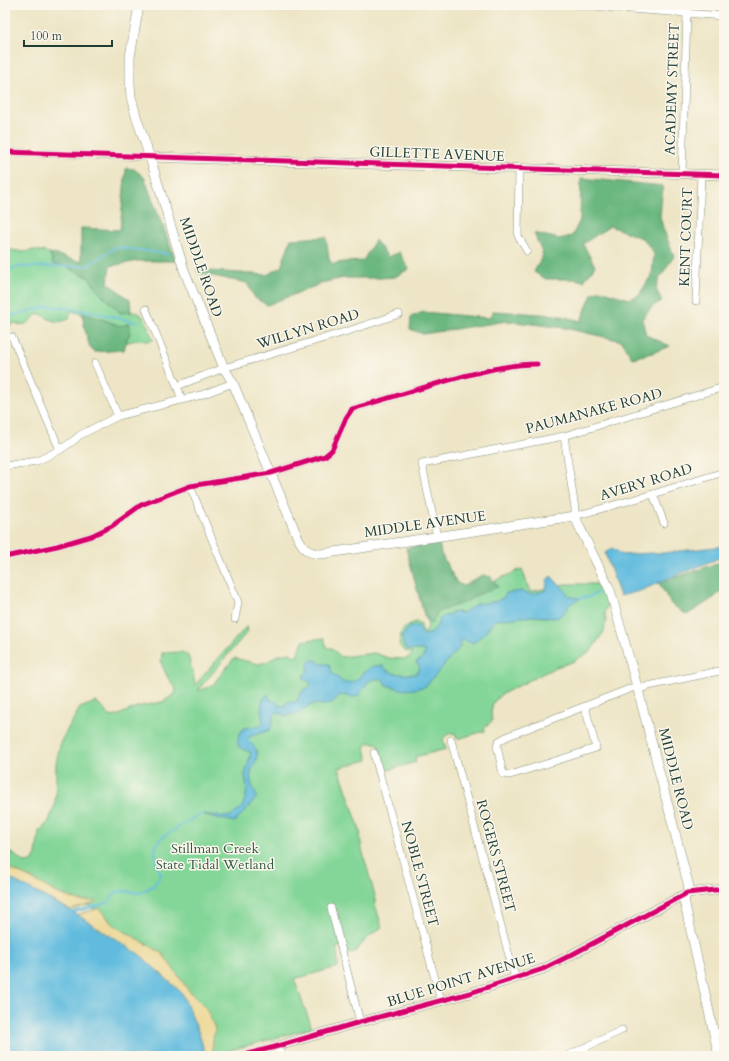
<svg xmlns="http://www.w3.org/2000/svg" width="729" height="1061" viewBox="0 0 729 1061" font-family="Cardo,serif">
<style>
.green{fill:#84d698;stroke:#528a66}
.forest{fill:#6bb780;stroke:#457a5a}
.sand{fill:#eeda9e;stroke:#868c69}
.water{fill:#61bbde;stroke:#407c89}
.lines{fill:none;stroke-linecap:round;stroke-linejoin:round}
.stream{stroke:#61bbde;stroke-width:2}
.street-casing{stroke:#86917c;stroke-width:8}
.secondary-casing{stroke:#86917c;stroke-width:10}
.street{stroke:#fff;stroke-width:7}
.secondary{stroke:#fff;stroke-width:9}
.cycleway-casing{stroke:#fbf7ec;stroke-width:8}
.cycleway{stroke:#d6006c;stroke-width:5}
.labels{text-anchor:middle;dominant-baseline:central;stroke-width:3;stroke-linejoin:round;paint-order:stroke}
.street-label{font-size:14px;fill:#1f3d34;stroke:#fbf7ec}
.park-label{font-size:14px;fill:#335c48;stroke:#fbf7ec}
</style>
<rect width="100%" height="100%" fill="#fbf7ec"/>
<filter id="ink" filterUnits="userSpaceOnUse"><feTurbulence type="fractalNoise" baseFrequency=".025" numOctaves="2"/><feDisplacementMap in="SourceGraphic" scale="8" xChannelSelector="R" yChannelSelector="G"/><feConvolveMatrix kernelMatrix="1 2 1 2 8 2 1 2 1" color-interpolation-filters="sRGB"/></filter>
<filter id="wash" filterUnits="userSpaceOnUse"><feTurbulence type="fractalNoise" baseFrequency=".012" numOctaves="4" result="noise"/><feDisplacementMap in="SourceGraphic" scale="16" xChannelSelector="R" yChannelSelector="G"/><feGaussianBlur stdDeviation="0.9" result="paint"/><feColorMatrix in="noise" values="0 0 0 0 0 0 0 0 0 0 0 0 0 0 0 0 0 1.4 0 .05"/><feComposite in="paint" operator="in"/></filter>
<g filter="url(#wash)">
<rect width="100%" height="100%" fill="#ede5c5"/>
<path class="green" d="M 12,250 L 23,252 L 34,250 L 50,253 L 53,264 L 65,266 L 88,277 L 101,293 L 120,313 C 126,312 134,311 140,314 C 146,317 150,333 153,340 L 148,341 L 135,340 L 126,343 L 127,339 L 130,333 C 113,320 92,316 71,311 L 69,319 C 57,324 51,321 41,314 L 36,315 C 29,323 25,327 14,323 L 5,329 L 5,251 Z
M 522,569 L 530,592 L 564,584 L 598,584 L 604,593 L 607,606 L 605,612 L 606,621 L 604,631 L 591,651 L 572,662 L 556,667 L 500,695 L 493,703 L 491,712 L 492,721 L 489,724 L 484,727 L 485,731 L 457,739 L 455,733 L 448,734 L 443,739 L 446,749 L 415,757 L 416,762 L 385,771 L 378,744 L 374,743 L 368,743 L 365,748 L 368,760 L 339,768 L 360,830 L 361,846 L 376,900 L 374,901 L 382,927 L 367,938 L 355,952 L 350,954 L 346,952 L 344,945 L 337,947 L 338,967 L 294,979 L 312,1028 L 209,1056 L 202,1056 L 127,933 L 112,924 L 108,918 L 82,901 L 80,901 L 59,894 L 28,877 L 5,867 L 5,851 C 13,852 18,858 24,863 L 32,862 L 36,855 L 39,831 L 48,823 L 54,808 L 56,795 L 56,763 L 61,741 L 71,723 L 80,708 L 96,702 L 100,705 L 108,715 L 114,717 L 137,707 L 162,702 L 175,694 L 176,689 L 168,678 L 161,663 L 162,653 L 182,652 L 188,656 L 193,673 L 195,685 L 247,626 L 248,631 L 198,690 C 203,690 208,687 213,685 L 218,678 L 234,658 L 258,664 L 267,662 L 278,655 L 290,653 L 296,657 L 303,641 L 324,638 L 327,648 L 332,648 L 341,657 L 374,653 L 389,658 L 403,659 L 410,657 L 412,653 L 411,652 C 404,653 402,649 399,644 C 401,631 402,626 416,622 L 421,625 L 422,630 L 425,634 L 428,626 L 426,618 L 462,595 Z"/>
<path class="forest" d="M 126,168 L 134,169 L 144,177 L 176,261 L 138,261 L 110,266 L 108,283 L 130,300 L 131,312 L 120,313 L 102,295 L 88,277 L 65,266 L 53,264 L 50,253 L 81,262 L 81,228 L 120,230 Z
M 581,178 L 663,186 L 660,216 L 663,228 L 674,256 L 659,279 L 656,289 L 662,301 L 653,306 L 642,319 L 646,335 L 670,346 L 652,353 L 632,358 L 622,341 L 565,328 L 507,321 L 423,334 L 410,329 L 411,317 L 423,312 L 489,318 L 493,311 L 556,315 L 581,321 L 592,294 L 600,290 L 629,299 L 639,295 L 652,274 L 654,254 L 644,239 L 610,226 L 583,244 L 595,266 L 584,281 L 574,279 L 546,279 L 534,272 L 543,255 L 534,233 L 559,239 L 572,236 L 580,220 Z
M 326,237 L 329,259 L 332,264 L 344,262 L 363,261 L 375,240 L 388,257 L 399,252 L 409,269 L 395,277 L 380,278 L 344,278 L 321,283 L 313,287 L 267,305 L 255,298 L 247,283 L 199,273 L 196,270 L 267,275 L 281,267 L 291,239 Z
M 82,313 L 121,326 L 130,323 L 130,333 L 127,339 L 124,350 L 95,352 L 90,348 L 85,330 Z
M 439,542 L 441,554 L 457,583 L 464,586 L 473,580 L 483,575 L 491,577 L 494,582 L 498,587 L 476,595 L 468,601 L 438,612 L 431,624 L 424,615 L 406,548 Z
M 724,561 L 724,590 L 720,592 L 715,597 L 687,615 L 671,604 L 659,583 Z"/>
<path class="sand" d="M 5,867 L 28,877 L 59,894 L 80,901 L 97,901 L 92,904 L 70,910 L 5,876 Z
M 100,908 L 112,924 L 162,953 L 189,991 L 206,1008 L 215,1029 L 213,1039 L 212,1056 L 206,1056 L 198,1031 L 77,915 Z"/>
<path class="water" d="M 724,546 L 724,556 L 667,579 L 640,591 L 620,596 L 605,553 L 612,548 L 617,551 L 622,555 L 649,553 L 663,553 Z
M 551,576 L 565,590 L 570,597 L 581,598 L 570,604 L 567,609 L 559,617 L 554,618 L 533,616 L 495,620 L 484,634 L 473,643 L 462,640 L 460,642 L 460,647 L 426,686 L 415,689 L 405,690 L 386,685 L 383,679 L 376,679 L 369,681 L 359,695 L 354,697 L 340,695 L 332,703 L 324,705 L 315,704 L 308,706 L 298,714 L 287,716 L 276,712 L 274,714 L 272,725 L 270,730 L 249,737 L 248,740 C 251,743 256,748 257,753 C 258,759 253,766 251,772 C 249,780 253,790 257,797 L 235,822 L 200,814 L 228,817 L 233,815 L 242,807 L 245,800 L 247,790 L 245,774 L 248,765 L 251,752 L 244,750 L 238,746 C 237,738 239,734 244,728 L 261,726 L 263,723 C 262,714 259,699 268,694 L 270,700 L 275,701 L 280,706 L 285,706 L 288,701 L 295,703 L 304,689 L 311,687 L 310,682 L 303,679 L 305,674 L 308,671 L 308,661 L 316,660 L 321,664 L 329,664 L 332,673 L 344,683 L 355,681 L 363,673 L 373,666 L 383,666 C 390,676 405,674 416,674 L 420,668 L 416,662 L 422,659 L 425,653 L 424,650 L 408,650 L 404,647 L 402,636 L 409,627 L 418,626 C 424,634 420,637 432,633 L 438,624 L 439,620 L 442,617 L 454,612 L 463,613 L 476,604 L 497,601 L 504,597 L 506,593 L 522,591 C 530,597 537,593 546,590 L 547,580 Z
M 5,876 L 73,912 L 139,954 L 182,993 L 198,1031 L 206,1056 L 5,1056 Z"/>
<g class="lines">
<path class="stream" d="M 5,271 L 17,267 L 87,266 L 116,247 L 168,254
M 5,317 L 49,306 L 88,311 L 136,322
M 579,598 L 589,597 L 597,593
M 73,912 L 108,903 L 115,893 L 125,891 L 140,893 L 153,886 L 161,875 L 156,862 L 155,848 L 161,838 L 200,814 L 202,814"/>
</g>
</g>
<g filter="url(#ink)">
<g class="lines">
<g class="street-casing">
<path id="street" d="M 577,5 L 724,16
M 5,152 L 149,157
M 519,169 L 518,236 L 527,251
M 682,174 L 687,13 L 689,5
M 696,301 L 701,175
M 146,309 L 177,386 L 182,399
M 12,337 L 60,450
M 95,363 L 118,416
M 177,386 L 224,368 L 348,331 L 399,314
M 564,436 L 575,509 L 575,516 L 653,494 L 724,472
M 5,466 L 37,461 L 60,450 L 73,441 L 80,435 L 118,416 L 201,395 L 233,383
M 190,486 L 238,602 L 235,619
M 653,494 L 664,523
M 437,537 L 422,464 L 564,436 L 724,387
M 5,557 L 57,546 L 91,536 L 112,526 L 141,505 L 190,486 L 271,473 L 325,456 L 332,450 L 346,418 L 352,409 C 390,398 427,386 464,376 C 488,370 512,364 537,364
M 638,690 L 648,686 L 724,670
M 585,707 L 596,748 L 549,763 L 510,775 L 503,774 L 497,746 L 499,741 L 508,736 L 637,686
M 451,740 L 515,978
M 374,753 L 441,1001
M 331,908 L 360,1022
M 714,1033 L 724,1032
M 239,1056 L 275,1047 L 284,1056
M 567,1056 L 622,1030"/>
</g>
<g class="secondary-casing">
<path id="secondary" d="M 139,5 L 130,57 L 130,84 L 131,97 L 136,116 L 153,167 L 184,270 L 224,368 L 233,383 L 298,538 C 305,550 307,553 321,554 L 575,516 L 579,526 L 610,590 L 638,690 L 689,887 L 684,900 L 719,1056
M 149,157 L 724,175
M 275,1047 L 360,1022 L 470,993 L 543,969 L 571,955 L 687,893 L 724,889"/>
</g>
<use href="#street" class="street"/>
<use href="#secondary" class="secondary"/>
<g class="cycleway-casing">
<path id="cycleway" d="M 5,152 L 724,175
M 5,557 L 57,546 L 91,536 L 112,526 L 141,505 L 190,486 L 271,473 L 325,456 L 332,450 L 346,418 L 352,409 C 390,398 427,386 464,376 C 488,370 512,364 537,364
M 239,1056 L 275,1047 L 360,1022 L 470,993 L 543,969 L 571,955 L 687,893 L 724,889"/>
</g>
<use href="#cycleway" class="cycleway"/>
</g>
</g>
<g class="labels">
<g class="street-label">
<text transform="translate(672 89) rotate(-88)">ACADEMY STREET</text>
<text transform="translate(437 154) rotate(2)">GILLETTE AVENUE</text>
<text transform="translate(686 237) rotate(-88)">KENT COURT</text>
<text transform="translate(201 267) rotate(71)">MIDDLE ROAD</text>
<text transform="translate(308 329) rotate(-17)">WILLYN ROAD</text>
<text transform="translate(594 411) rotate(-15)">PAUMANAKE ROAD</text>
<text transform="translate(646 482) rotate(-17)">AVERY ROAD</text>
<text transform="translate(425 524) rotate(-8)">MIDDLE AVENUE</text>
<text transform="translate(676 779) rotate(76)">MIDDLE ROAD</text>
<text transform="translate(496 856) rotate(75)">ROGERS STREET</text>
<text transform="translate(420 874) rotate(75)">NOBLE STREET</text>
<text transform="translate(461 980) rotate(-17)">BLUE POINT AVENUE</text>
</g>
<g class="park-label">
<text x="215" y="848">Stillman Creek<tspan x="215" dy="16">State Tidal Wetland</tspan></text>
</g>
</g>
<rect width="729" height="1061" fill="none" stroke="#fbf7ec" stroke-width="20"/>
<path d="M24 40v6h88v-6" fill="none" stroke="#1f3d34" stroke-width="2"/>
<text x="30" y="40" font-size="12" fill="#1f3d34" stroke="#fbf7ec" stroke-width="3" paint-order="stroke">100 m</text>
</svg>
